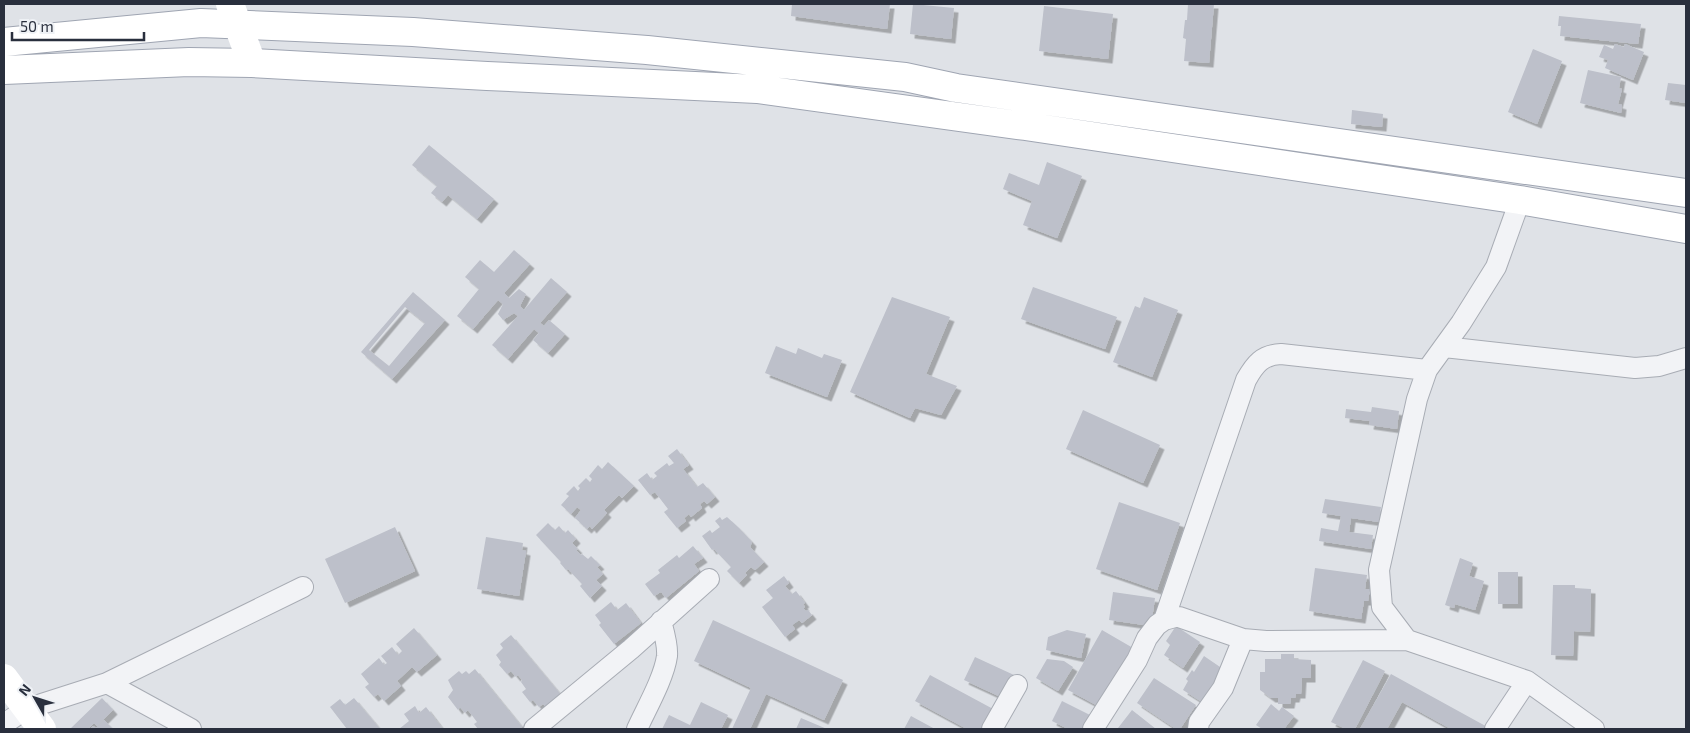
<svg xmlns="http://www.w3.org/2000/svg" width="1690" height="733" viewBox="0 0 1690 733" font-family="'Exo 2',sans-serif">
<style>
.building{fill:#bdc0ca;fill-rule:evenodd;filter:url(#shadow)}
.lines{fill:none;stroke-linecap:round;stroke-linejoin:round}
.street-casing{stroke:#a8acb4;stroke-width:22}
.primary-casing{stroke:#9fa5b2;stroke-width:30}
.street{stroke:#f2f3f6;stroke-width:20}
.secondary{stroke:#fff;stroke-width:28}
.primary{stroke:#fff;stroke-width:28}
</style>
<defs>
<filter id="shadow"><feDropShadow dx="4.5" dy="4.5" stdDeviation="0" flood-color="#0004"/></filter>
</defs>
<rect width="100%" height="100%" fill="#dfe2e7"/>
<path class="building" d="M 792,4 L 890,4 L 887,29 L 791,16 Z
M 913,4 L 954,8 L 951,39 L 910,34 Z
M 1188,4 L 1214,4 L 1209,63 L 1184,61 L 1186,39 L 1183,38 L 1185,20 L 1187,20 Z
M 1044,6 L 1113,14 L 1108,59 L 1039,51 Z
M 1559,16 L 1641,24 L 1638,44 L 1560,36 L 1561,26 L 1558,26 Z
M 1615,44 L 1624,47 L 1625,44 L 1644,52 L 1633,80 L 1605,68 L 1608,60 L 1599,57 L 1604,45 L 1613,49 Z
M 1533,49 L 1562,61 L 1537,124 L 1508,112 Z
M 1588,70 L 1621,77 L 1619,88 L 1622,89 L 1618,104 L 1622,105 L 1621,113 L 1580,103 Z
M 1668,83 L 1686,85 L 1686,103 L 1665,100 Z
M 1352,110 L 1383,114 L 1382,127 L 1351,124 Z
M 429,145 L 494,199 L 477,219 L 448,195 L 442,202 L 431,193 L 437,186 L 412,165 Z
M 1047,162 L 1082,176 L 1057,238 L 1023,225 L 1032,201 L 1003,189 L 1009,173 L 1039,185 Z
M 514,250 L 530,264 L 504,293 L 509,298 L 519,289 L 526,294 L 520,306 L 524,310 L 551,278 L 567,292 L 540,323 L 544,326 L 549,320 L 565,334 L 548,353 L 533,340 L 539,333 L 534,329 L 508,359 L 492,345 L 518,316 L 514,313 L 503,320 L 498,314 L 503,304 L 498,300 L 473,329 L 457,316 L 479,289 L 465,277 L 480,260 L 494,272 Z
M 1033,287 L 1117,317 L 1105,349 L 1021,319 Z
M 413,292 L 445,320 L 392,379 L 361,352 ZM 405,307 L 425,323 L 389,366 L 369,350 Z
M 892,297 L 950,317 L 926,374 L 957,386 L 941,415 L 915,408 L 910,418 L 850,392 Z
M 1144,297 L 1178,310 L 1152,377 L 1113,362 L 1135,306 L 1140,308 Z
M 776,346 L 796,354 L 798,348 L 822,358 L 824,354 L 842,360 L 827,397 L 765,373 Z
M 1372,407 L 1399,411 L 1397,429 L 1369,425 L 1370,421 L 1345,418 L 1346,409 L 1371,412 Z
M 1083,410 L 1160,445 L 1143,483 L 1066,449 Z
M 677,449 L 689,465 L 683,469 L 697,487 L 703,483 L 715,497 L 707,504 L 704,501 L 700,504 L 702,508 L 691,517 L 689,514 L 684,518 L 686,521 L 677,528 L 664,512 L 668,509 L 655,492 L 650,495 L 638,480 L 647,473 L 652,480 L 657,476 L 654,473 L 667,463 L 669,466 L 674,463 L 668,456 Z
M 608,462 L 634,486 L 622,498 L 619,495 L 604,510 L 607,513 L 592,529 L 590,526 L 587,529 L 575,518 L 581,510 L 577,507 L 571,514 L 561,505 L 569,496 L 566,494 L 574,486 L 578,491 L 580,488 L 578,486 L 586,478 L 590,482 L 592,479 L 589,476 L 598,465 L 602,469 Z
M 1325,499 L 1381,507 L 1379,522 L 1351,518 L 1349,532 L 1373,535 L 1371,549 L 1319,541 L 1321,528 L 1338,531 L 1341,516 L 1322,513 Z
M 1119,502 L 1180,523 L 1157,590 L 1096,569 Z
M 720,517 L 722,520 L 727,517 L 739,528 L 752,542 L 750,547 L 764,562 L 755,570 L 751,567 L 745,573 L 747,575 L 739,583 L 727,571 L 731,567 L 714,549 L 712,550 L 702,536 L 710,530 L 712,533 L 720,527 L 715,521 Z
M 548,523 L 555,530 L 559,526 L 565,533 L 568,530 L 576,539 L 572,543 L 578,549 L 576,550 L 581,555 L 582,554 L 588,559 L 591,556 L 600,565 L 597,567 L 603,574 L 596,580 L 602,586 L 590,598 L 580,586 L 582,584 L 568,569 L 566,570 L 560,563 L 561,562 L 536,535 Z
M 395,527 L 415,571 L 345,603 L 325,559 Z
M 486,537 L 523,543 L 522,550 L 526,551 L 519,596 L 477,589 Z
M 693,546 L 703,558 L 694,564 L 699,571 L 666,598 L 661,592 L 654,596 L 645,584 L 660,573 L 658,570 L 677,555 L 679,558 Z
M 1460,558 L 1473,563 L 1469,576 L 1484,581 L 1475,610 L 1455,604 L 1454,608 L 1445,605 Z
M 1315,568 L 1367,575 L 1365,589 L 1370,589 L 1368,601 L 1364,601 L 1361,619 L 1309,611 Z
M 1498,572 L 1518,572 L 1518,604 L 1498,604 Z
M 784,576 L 789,583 L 785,586 L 792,594 L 796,591 L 805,603 L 803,604 L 805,607 L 803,608 L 806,611 L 808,610 L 812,615 L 802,623 L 799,620 L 792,625 L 795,629 L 785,637 L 762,607 L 773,598 L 766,590 Z
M 1553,585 L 1575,585 L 1575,588 L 1591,589 L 1590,632 L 1574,631 L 1573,656 L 1551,655 Z
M 1113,592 L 1155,598 L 1151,626 L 1109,620 Z
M 611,602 L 617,610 L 626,603 L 641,623 L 614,644 L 599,625 L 601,623 L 595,615 Z
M 713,620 L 843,680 L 824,720 L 766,694 L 750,729 L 732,729 L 751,688 L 694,661 Z
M 1176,626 L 1200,642 L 1183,668 L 1164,655 L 1170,645 L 1166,641 Z
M 414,628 L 437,655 L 417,672 L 412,667 L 397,681 L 401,686 L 384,701 L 378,694 L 374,697 L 365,687 L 369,684 L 361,674 L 379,658 L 384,665 L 387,663 L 381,656 L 392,647 L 398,655 L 402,651 L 396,644 Z
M 1067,630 L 1086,634 L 1081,658 L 1046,650 L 1048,637 Z
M 1102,630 L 1133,648 L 1100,707 L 1068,690 Z
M 511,635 L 562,696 L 547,708 L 543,704 L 539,707 L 533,700 L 530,702 L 522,692 L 526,689 L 521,682 L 522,680 L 518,675 L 516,677 L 511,671 L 507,674 L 499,665 L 501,662 L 496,655 L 503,648 L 500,644 Z
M 1281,654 L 1294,654 L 1294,659 L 1311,660 L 1311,678 L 1302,678 L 1301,694 L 1296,694 L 1295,698 L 1291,698 L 1290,704 L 1278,704 L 1278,698 L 1271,698 L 1260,690 L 1260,672 L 1265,672 L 1265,659 L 1281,659 Z
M 1204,656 L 1223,669 L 1223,679 L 1202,702 L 1183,690 L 1188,681 L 1186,679 L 1192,670 L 1194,672 Z
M 975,657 L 1014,675 L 1003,698 L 964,680 Z
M 1047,659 L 1064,661 L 1073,667 L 1058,691 L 1036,678 Z
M 1363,660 L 1385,671 L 1355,729 L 1346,729 L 1331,722 Z
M 475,669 L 522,727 L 519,729 L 478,729 L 474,724 L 477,722 L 468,710 L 465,713 L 460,707 L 458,710 L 448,697 L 453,690 L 448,680 L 459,671 L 462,674 L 466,671 L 469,674 Z
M 1391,674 L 1491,729 L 1451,729 L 1402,702 L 1387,729 L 1360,729 Z
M 930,675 L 995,710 L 985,729 L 967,729 L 915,701 Z
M 1154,678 L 1196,705 L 1180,729 L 1176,729 L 1137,703 Z
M 102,698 L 113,710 L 97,726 L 94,723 L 88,729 L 72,729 L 71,728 Z
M 354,698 L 380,729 L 347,729 L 330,707 L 340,699 L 345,705 Z
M 1062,701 L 1094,717 L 1088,729 L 1068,729 L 1052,721 Z
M 701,702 L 728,715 L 721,729 L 662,729 L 669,715 L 690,725 Z
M 1271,704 L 1279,711 L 1282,707 L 1294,716 L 1284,729 L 1262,729 L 1256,725 Z
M 415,706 L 419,713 L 426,707 L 443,729 L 399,729 L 409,721 L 404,714 Z
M 1132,710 L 1156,729 L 1119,729 L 1118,728 Z
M 911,716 L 935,729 L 904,729 Z
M 801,718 L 827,729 L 796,729 Z
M 104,720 L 113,729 L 90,729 L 93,726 L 96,728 Z"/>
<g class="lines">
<g class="street-casing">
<path id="street" d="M 1520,200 L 1496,267 L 1461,323 L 1427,370 L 1417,399 L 1379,570 L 1382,607 L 1407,640 L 1527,681 L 1594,729
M 1444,347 L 1635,368 L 1659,366 L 1686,358
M 1164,620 L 1246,380 C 1255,364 1262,355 1281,354 L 1427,370
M 107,683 L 191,729
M 4,724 L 26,709 L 107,683 L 303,587
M 534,729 L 631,649 L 709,579
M 637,729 C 646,709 664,678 667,656 C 668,645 664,632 661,621
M 992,729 L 1017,685
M 1093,729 L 1137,660 L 1147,638 L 1157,625 L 1164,620 L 1175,617 L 1179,617 L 1243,639 L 1266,641 L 1407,640
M 1198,729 L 1199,722 L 1223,688 L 1243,639
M 1495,729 L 1527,681"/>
</g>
<g class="primary-casing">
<path id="primary" d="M 4,42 L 201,23 L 413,32 L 647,50 L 905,77 L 956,88 L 1686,193
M 4,70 L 189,62 L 252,63 L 487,76 L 757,89 L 1025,126 L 1520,200 L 1686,229"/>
</g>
<use href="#street" class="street"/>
<path class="secondary" d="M 230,4 L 252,63
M 4,678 L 42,729"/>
<use href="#primary" class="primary"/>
</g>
<rect width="1690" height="733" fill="none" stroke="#292f3d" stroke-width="10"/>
<g transform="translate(35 698) rotate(309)" stroke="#eef1f5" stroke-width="4" paint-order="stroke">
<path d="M0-4L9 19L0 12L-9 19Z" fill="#292f3d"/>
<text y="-8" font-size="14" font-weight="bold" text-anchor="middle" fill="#292f3d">N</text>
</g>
<path d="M12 32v8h132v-8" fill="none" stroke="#292f3d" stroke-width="2.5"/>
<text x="20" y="32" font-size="15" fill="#292f3d" stroke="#eef1f5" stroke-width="4" paint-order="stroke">50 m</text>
</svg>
